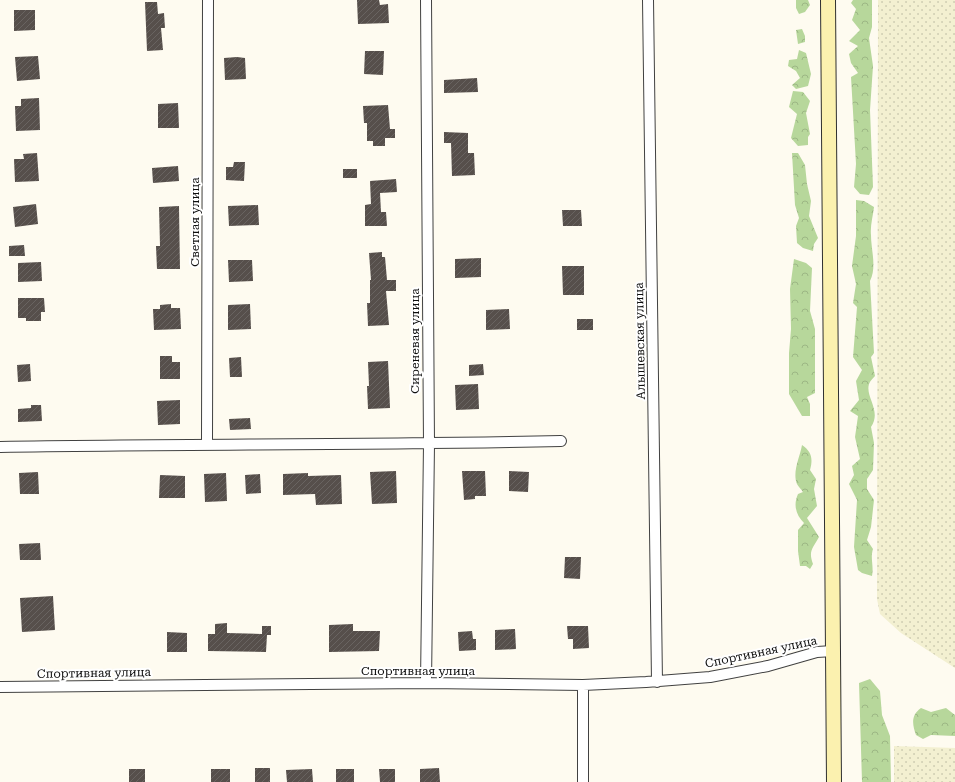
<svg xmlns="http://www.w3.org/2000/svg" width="955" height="782" viewBox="0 0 955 782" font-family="'Roboto Serif',serif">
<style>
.farmland{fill:url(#farmland-dots)}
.forest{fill:url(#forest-crowns)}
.building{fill:url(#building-hatch)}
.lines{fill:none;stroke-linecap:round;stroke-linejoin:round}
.street-casing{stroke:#414141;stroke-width:12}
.secondary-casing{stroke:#303030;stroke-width:16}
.street{stroke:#fff;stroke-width:10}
.secondary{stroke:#fbf1af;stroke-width:14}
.labels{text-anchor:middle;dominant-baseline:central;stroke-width:4;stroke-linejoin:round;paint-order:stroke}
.street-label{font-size:12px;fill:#0e0e0e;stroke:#fff}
</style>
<defs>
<pattern id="farmland-dots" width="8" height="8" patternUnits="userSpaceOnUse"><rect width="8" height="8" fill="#f3f0d1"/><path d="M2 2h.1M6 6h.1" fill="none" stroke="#cfcdb2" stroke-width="1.8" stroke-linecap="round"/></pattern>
<pattern id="forest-crowns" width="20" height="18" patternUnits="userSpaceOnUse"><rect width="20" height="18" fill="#b7d79b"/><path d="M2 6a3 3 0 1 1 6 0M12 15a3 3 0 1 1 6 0" fill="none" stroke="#9cb784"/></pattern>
<pattern id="building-hatch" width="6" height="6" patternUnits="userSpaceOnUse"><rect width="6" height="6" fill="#564f4b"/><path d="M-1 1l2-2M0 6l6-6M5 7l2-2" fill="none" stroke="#696461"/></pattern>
</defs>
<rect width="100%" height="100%" fill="#fefbf0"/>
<path class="farmland" d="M 878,0 L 955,0 L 955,668 L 901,633 L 880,614 L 877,599 Z
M 894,746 L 955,748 L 955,782 L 894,782 Z"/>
<path class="forest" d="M 796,0 L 808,0 L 810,5 L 805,12 L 799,14 L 796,8 Z
M 853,0 L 872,0 L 872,27 L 869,38 L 873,66 L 870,110 L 873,187 L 869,195 L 860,194 L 854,187 L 856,164 L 851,77 L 858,73 L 851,63 L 849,54 L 858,46 L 849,41 L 860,30 L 852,20 L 856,9 L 851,3 Z
M 802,29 L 805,36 L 805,42 L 798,44 L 796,30 Z
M 799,50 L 806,53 L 811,74 L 808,86 L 796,89 L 792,85 L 800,78 L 796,71 L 788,66 L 789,60 L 797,59 Z
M 793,91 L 803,92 L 810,101 L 806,113 L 810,134 L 808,137 L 808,145 L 798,146 L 791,138 L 797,114 L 789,107 Z
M 792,153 L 798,153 L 805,165 L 807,184 L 811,201 L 809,216 L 818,238 L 814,244 L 813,251 L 803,248 L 797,243 L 796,226 L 799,218 L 795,205 Z
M 856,200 L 864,201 L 874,207 C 873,216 870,226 871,235 C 871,250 877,267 870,281 L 874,353 L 871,357 L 875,376 C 873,378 870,381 869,384 C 865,397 882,411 871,427 L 874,443 L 873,470 L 867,479 L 867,489 L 874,500 L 871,527 L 867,540 L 873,549 C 870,558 874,566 872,576 L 862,573 L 858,570 L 854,547 L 857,500 L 849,484 L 854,475 L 852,466 L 860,459 L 855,437 L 858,416 L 850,411 L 859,400 L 856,381 L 862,370 L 853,357 L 857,307 L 853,303 L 856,284 L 852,266 L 856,236 Z
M 794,259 L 806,263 L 812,268 L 810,311 L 815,329 L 815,393 L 807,397 L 810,404 L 810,416 L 802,416 L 789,394 L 789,353 L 791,329 L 790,289 Z
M 802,445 C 812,452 813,459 810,470 L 816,479 L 814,489 L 817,506 L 807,518 L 819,537 C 813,548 808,551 813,564 L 810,569 L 806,566 L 800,566 L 798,551 L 798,530 L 804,523 C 796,515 793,505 798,494 L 803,492 C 801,489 798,486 797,484 C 792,472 800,457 802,445 Z
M 870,679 L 880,691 L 882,715 L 890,736 L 891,782 L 862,782 L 859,683 Z
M 921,708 L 931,712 L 946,708 L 955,715 L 955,736 L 931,735 L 923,739 L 916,735 C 912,724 911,715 921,708 Z"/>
<path class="building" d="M 357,0 L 379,0 L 380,5 L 388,4 L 389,23 L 358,24 Z
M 145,2 L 157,2 L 158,14 L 164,13 L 165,28 L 161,28 L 163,50 L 147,51 Z
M 14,10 L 35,10 L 35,30 L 14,31 Z
M 365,51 L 384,51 L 383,75 L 364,74 Z
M 38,56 L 40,79 L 17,81 L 15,57 Z
M 237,57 L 245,58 L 246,79 L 225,80 L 224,58 Z
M 477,78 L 478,92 L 444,93 L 444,80 Z
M 39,98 L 40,130 L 16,131 L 15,106 L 21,106 L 21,99 Z
M 178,103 L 179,128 L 158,128 L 158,104 Z
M 388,105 L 390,129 L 395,129 L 395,138 L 385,138 L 385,146 L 373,146 L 373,141 L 367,141 L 367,123 L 364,123 L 363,106 Z
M 444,132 L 468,133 L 468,153 L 474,153 L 475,175 L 452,176 L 451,143 L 444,143 Z
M 37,153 L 39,181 L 15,182 L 14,159 L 24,159 L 23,154 Z
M 234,162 L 245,162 L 244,181 L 226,180 L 226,167 L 233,167 Z
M 178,166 L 179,181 L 153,183 L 152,168 Z
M 343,169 L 357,169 L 357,178 L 343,178 Z
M 396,179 L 397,192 L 380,193 L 381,212 L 386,212 L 387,226 L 365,226 L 365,205 L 371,204 L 370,181 Z
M 36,204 L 38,224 L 15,227 L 13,207 Z
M 258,205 L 259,225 L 229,226 L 228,206 Z
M 179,206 L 180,269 L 157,269 L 156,246 L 160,246 L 159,207 Z
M 562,210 L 581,210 L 582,226 L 563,226 Z
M 24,245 L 25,256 L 9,256 L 9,246 Z
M 382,252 L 382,257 L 385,257 L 387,280 L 396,280 L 396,291 L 386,291 L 389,325 L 368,326 L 367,303 L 370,303 L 370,280 L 371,280 L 369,253 Z
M 481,258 L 481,277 L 455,278 L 455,259 Z
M 228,260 L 252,260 L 253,281 L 229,282 Z
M 41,262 L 42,281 L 18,282 L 18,263 Z
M 562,266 L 584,266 L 584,295 L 563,295 Z
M 18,298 L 44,298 L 45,312 L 41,312 L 41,321 L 26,321 L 26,318 L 18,318 Z
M 171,304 L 171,308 L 180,308 L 181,329 L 154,330 L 153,309 L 160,309 L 160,305 Z
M 250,304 L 251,329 L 228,330 L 228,305 Z
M 509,309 L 510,329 L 486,330 L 486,310 Z
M 577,319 L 593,319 L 593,330 L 577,330 Z
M 160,356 L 172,356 L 172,362 L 180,362 L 180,379 L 160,379 Z
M 241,357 L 242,377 L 230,377 L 229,358 Z
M 388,361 L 390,408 L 368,409 L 367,386 L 369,386 L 368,362 Z
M 30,364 L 31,381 L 18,382 L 17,365 Z
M 483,364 L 484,375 L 469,376 L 469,365 Z
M 478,384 L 479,409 L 456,410 L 455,385 Z
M 180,400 L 180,424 L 158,425 L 157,401 Z
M 31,405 L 41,405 L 42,421 L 18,422 L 18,409 L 31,408 Z
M 250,418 L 251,429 L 230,430 L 229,419 Z
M 396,471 L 397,503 L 372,504 L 370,472 Z
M 462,471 L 485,471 L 486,496 L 475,496 L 475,499 L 464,500 Z
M 509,471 L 529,472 L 528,492 L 509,491 Z
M 38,472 L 39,494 L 20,494 L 19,473 Z
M 226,473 L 227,501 L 205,502 L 204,474 Z
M 308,473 L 308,476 L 341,475 L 342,504 L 316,505 L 315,494 L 283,495 L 283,474 Z
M 260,474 L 261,493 L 246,494 L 245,475 Z
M 160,475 L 185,476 L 185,498 L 159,498 Z
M 40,543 L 41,560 L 20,560 L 19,544 Z
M 565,557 L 581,557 L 580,579 L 564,578 Z
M 53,596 L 55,630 L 22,632 L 20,598 Z
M 227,623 L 227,633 L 262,634 L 262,626 L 271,626 L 271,635 L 267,635 L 266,652 L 208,651 L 208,634 L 215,634 L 215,624 Z
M 353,624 L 353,631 L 380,631 L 379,651 L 329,652 L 329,625 Z
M 567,626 L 588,626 L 589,648 L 573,649 L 573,639 L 568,639 Z
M 515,629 L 516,649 L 495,650 L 495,630 Z
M 472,631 L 473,639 L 476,639 L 476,650 L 459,651 L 458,632 Z
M 167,632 L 187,633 L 187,652 L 167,652 Z
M 255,768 L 270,768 L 270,782 L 255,782 Z
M 439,768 L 440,782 L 420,782 L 420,769 Z
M 129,769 L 145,769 L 145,782 L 129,782 Z
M 211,769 L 230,769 L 230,782 L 211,782 Z
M 312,769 L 313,782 L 287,782 L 286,770 Z
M 336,769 L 354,769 L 354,782 L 336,782 Z
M 379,769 L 395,769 L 395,782 L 380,782 Z"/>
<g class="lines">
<g class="street-casing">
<path id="street" d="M 426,0 L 429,444 L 426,683
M 648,0 L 657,682
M 207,444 L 208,0
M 0,447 C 187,444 374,445 561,441
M 583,685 L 583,782
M 0,687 L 426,683 L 583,685 L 646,682 L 710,677 L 768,666 L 817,652 L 833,651"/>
</g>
<g class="secondary-casing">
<path id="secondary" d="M 828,0 L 834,782"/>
</g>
<use href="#street" class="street"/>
<use href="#secondary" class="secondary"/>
</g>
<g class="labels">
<g class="street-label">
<text transform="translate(195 222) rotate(-90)">Светлая улица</text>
<text transform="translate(415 341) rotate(-90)">Сиреневая улица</text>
<text transform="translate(640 341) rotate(-91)">Алышевская улица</text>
<text transform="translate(761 652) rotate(-12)">Спортивная улица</text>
<text x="418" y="671">Спортивная улица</text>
<text transform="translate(94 673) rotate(-1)">Спортивная улица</text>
</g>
</g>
</svg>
